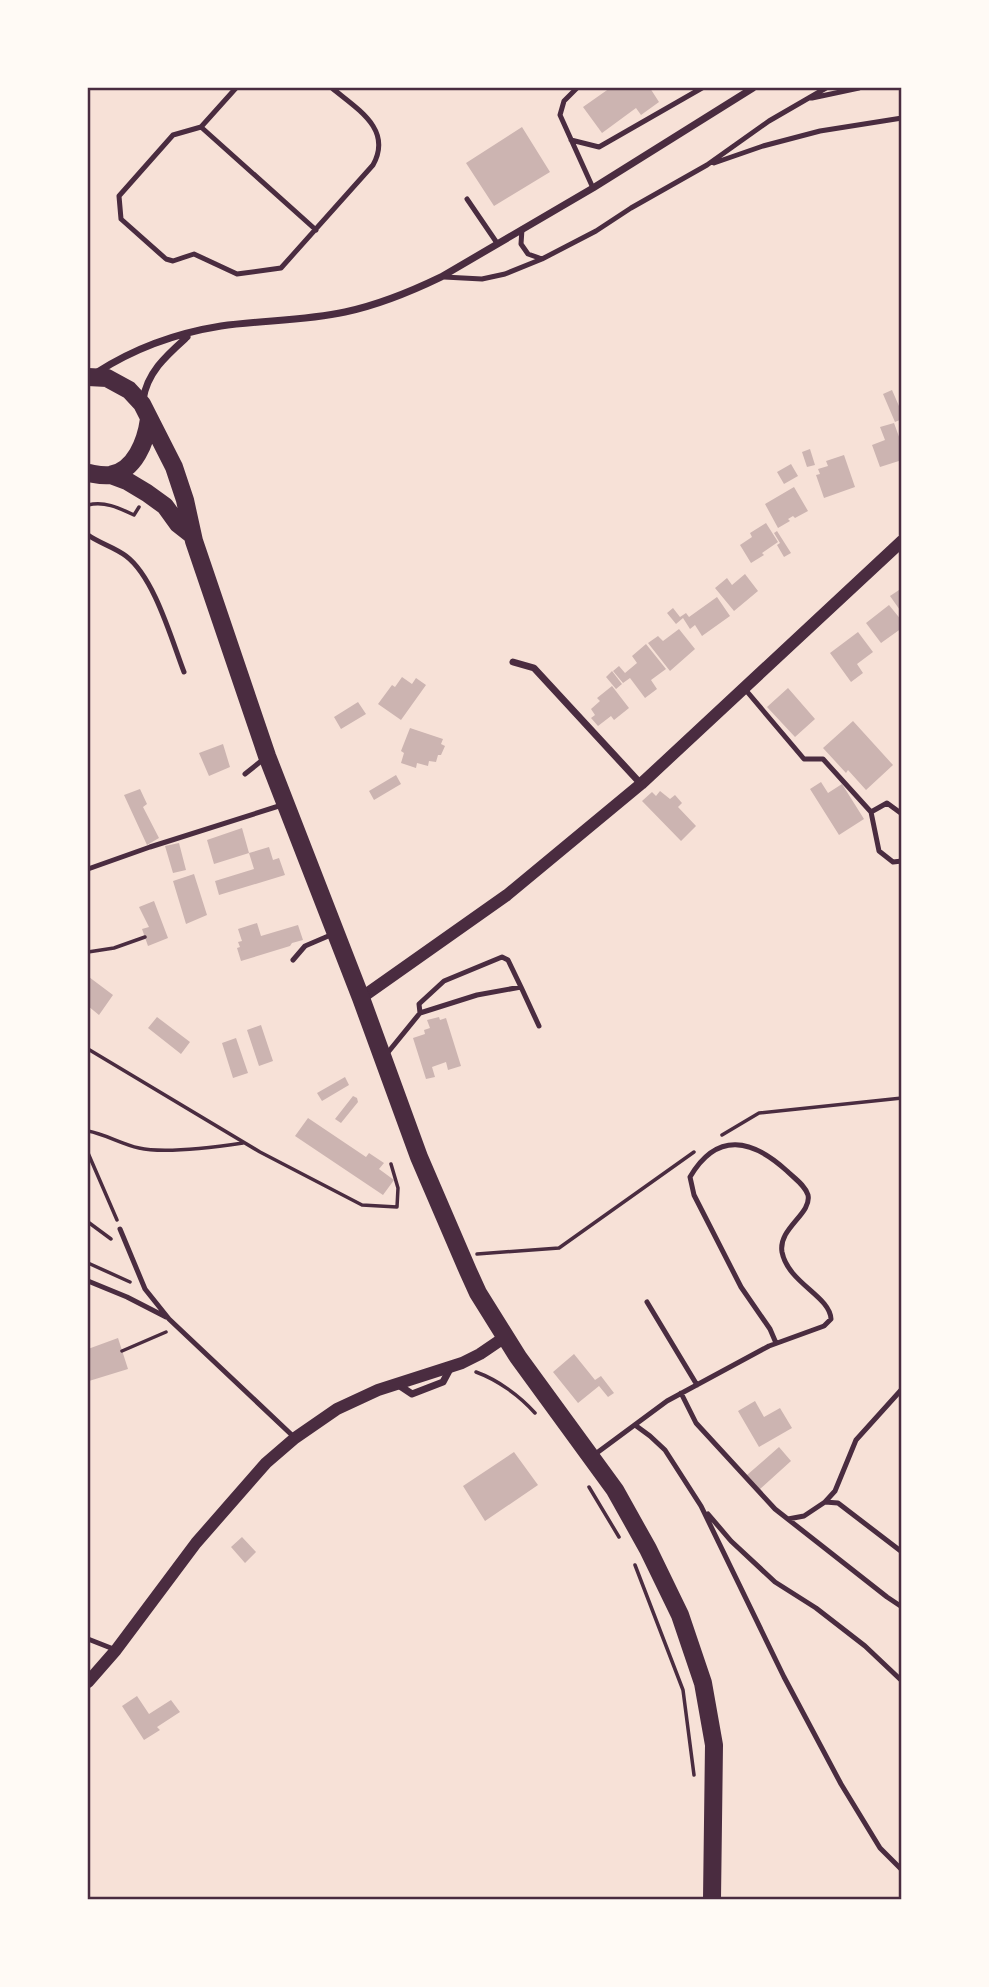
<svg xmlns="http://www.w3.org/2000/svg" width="989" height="1987" viewBox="0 0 989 1987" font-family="Poppins,sans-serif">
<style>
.building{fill:#ccb4b1}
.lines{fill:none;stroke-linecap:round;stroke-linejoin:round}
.path{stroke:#4a2c40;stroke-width:3.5}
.service{stroke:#4a2c40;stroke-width:5}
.minor{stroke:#4a2c40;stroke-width:7}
.tertiary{stroke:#4a2c40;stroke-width:12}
.trunk{stroke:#4a2c40;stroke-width:18}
.neatline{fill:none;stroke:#4a2c40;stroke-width:2.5}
</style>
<rect width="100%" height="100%" fill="#f7e1d7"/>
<path class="building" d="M 610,88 L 650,88 L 659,102 L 641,115 L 636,108 L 602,133 L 583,107 Z
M 522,127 L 550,172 L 494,206 L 466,163 Z
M 892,390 L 902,413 L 902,419 L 895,422 L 883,394 Z
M 894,423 L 902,445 L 902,460 L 880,467 L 872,445 L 885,440 L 880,427 Z
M 810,449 L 815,465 L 807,467 L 802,452 Z
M 844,455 L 855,487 L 824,498 L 816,475 L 820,474 L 818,469 L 828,466 L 826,461 Z
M 791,464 L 798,476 L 784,484 L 777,472 Z
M 794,487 L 808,511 L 795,518 L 793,516 L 788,519 L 790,521 L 778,528 L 765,504 Z
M 766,523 L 778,542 L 762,553 L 764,555 L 751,563 L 740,545 L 752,537 L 750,533 Z
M 777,531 L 791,553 L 784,557 L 777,545 L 780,543 L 774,533 Z
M 745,574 L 758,591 L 734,611 L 715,588 L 727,578 L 732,585 Z
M 902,588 L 902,613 L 890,596 Z
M 717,597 L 730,616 L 702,636 L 695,625 L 690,629 L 683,618 L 676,624 L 667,613 L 673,608 L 680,617 L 686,613 L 689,617 Z
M 889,605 L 902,621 L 902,628 L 881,643 L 866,623 Z
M 679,629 L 695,649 L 670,671 L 648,643 L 658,636 L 663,641 Z
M 858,632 L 873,652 L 857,664 L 863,673 L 851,682 L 830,653 Z
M 646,644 L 666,669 L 651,680 L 657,689 L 645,698 L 630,678 L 623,683 L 613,671 L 619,666 L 625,673 L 637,663 L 632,656 Z
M 612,671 L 622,684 L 616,689 L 606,677 Z
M 402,677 L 412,684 L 416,678 L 426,685 L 401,720 L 378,704 L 392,685 L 395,687 Z
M 612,686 L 629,708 L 614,720 L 611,716 L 598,726 L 591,718 L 595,715 L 591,709 L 600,701 L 597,698 Z
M 788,688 L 815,719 L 795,737 L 767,707 Z
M 358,702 L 366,714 L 341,729 L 334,717 Z
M 853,721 L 893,765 L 866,790 L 848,770 L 846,773 L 823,748 Z
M 410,728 L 443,739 L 441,744 L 445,746 L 441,755 L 438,755 L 436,762 L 429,761 L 428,766 L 417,763 L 416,768 L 401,763 L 404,753 L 401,751 Z
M 223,744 L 230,767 L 209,776 L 199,753 Z
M 396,775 L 401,784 L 374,800 L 369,791 Z
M 821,782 L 828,793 L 842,784 L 864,819 L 839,835 L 810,789 Z
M 140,789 L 147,804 L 143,807 L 159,838 L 147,845 L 124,795 Z
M 660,791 L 670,799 L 675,795 L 682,803 L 678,807 L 696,826 L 681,841 L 642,801 L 652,792 L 656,796 Z
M 242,828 L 249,853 L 269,847 L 273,860 L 279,858 L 285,875 L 219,895 L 215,881 L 254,869 L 249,853 L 214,864 L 207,840 Z
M 179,843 L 186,870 L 173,873 L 165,846 Z
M 194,874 L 207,915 L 186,924 L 173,881 Z
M 154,901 L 168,938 L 148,946 L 142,929 L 149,927 L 139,907 Z
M 257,923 L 261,936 L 298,925 L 303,940 L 292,943 L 290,946 L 241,961 L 237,948 L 240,947 L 238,942 L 242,941 L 238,929 Z
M 89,977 L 113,995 L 99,1015 L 88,1006 Z
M 157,1017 L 190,1042 L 181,1054 L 148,1028 Z
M 439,1017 L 440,1020 L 446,1018 L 461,1066 L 448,1070 L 446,1062 L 432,1067 L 435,1077 L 426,1079 L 413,1038 L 425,1034 L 424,1030 L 430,1028 L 427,1020 Z
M 261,1025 L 273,1061 L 259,1066 L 247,1030 Z
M 236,1038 L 248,1073 L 233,1078 L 222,1043 Z
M 345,1077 L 349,1085 L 322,1101 L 317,1093 Z
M 353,1096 L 357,1098 L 358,1102 L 341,1123 L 335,1119 Z
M 308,1118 L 366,1157 L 369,1153 L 384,1163 L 379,1169 L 394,1180 L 383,1195 L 295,1136 Z
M 118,1338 L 128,1369 L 89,1381 L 88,1376 L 88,1349 Z
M 574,1354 L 595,1380 L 601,1376 L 614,1393 L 608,1397 L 599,1386 L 578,1403 L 553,1372 Z
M 755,1401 L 764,1417 L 780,1408 L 792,1428 L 759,1447 L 738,1411 Z
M 779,1447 L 791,1461 L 760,1489 L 747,1475 Z
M 514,1452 L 538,1485 L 485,1521 L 463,1486 Z
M 242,1537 L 256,1552 L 245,1563 L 231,1547 Z
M 137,1696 L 149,1714 L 171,1700 L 180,1712 L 157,1727 L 160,1730 L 144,1740 L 122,1706 Z"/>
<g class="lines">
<path class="path" d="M 88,505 C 105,501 119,508 134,515 L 139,507
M 88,952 L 114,948 L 145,937
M 88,1049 L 260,1152 L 362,1205 L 397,1207 L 398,1188 L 391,1164
M 88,1131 C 105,1134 121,1144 139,1148 C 165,1154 216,1147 243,1143
M 722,1135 L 759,1113 L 902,1098
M 88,1153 L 117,1220
M 88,1222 L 111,1239
M 477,1254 L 559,1248 L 694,1152
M 88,1263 L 130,1282
M 122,1351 L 166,1332
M 476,1372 C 498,1380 520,1396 535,1413
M 589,1487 L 619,1537
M 635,1565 L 683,1690 L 694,1775"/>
<path class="service" d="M 236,88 L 201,127 L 173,135 L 119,196 L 121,219 L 166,259 L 173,261 L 194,254 L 237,274 L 281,268 L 373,165 C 393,129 357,109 332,88
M 577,88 L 564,101 L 560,115 L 593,188
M 812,98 L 859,88
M 201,127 L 316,230
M 571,140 L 599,147 L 702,88
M 714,163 L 763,146 L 820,131 L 902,118
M 467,199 L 497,243
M 522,229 L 521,244 L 528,254 L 542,259
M 444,277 L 482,279 L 505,274 L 542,259 L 596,231 L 631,208 L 707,165 L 769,121 L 826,88
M 88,535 C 99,543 114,547 126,556 C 154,577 171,638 184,672
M 744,688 L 804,759 L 823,759 L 871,812 L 879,851 L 893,862 L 902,861
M 245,774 L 265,758
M 871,812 L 887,803 L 902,814
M 88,869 L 150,847 L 282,805
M 293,960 L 305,946 L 333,934
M 420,1013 L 419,1004 L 444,981 L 502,957 L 508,960 L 521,987
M 385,1056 L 420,1013 L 477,995 L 521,987 L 539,1026
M 120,1229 L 145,1289 L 169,1319 L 295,1438
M 88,1281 L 127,1297 L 166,1317
M 647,1302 L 697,1385
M 681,1393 L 696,1423 L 775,1509 L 887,1597 L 902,1607
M 635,1425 L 650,1436 L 665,1450 L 701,1506 L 784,1677 L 841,1784 L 880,1848 L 902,1870
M 594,1455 L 667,1401 L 769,1346 L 824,1326 L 831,1319 C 830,1296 788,1283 782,1252 C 778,1228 812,1214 808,1195 C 805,1185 794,1178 787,1171 C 752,1139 717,1131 690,1177 L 694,1195 L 741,1287 L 770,1329 L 776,1343
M 825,1502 L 835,1491 L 856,1440 L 902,1389
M 708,1514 L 731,1541 L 775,1582 L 816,1608 L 865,1646 L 902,1681
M 788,1519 L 804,1516 L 825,1502 L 838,1503 L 902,1552
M 88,1639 L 116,1650"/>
<path class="minor" d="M 96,373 C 133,349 177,333 221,326 C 262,320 304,321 345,312 C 378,305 410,292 441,277 L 593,188 L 753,88
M 143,400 C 147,372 167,355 187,337
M 513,662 L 534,668 L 641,784
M 397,1384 L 412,1394 L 443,1382 L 451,1367"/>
<path class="tertiary" d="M 361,998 L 507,895 L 641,784 L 902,541
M 88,1682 L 116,1650 L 196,1543 L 266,1463 L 295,1438 L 337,1409 L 378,1390 L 462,1363 L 480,1354 L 505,1337"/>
<path class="trunk" d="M 88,377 L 107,378 L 129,390 L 142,404 L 174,467 L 185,500 L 194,541 L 267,756 L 361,998 L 419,1157 L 468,1271 L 478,1293 L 518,1357 L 615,1490 L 648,1549 L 680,1615 L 703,1683 L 714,1745 L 712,1899
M 88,473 C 95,474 102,476 110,475 C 135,471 146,441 149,419
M 111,475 L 127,481 L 147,493 L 165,506 L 178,524 L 192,535"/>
</g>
<rect width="989" height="1987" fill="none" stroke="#fffaf5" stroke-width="178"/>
<rect x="89" y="89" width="811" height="1809" class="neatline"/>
</svg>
